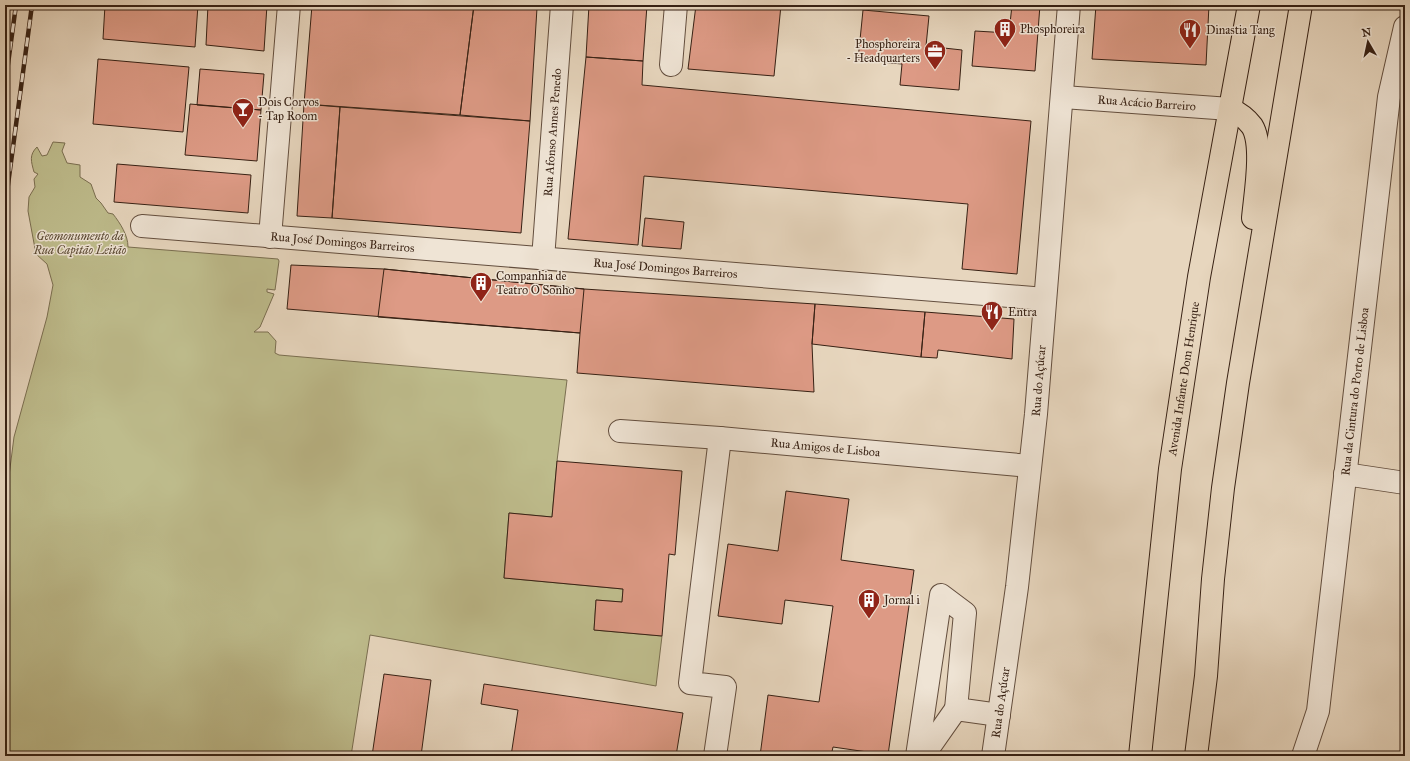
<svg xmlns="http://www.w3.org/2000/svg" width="1410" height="761" viewBox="0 0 1410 761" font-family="'IM FELL Great Primer',serif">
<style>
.green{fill:#bebc8c;stroke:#7a6e50}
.building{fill:#dd9a85;stroke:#372114}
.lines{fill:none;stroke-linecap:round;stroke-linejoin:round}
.minor-casing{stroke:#634e3e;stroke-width:24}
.major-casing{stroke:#372114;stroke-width:24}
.minor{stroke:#efe4d5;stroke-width:22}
.major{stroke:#e7d6be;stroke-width:22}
.rail-casing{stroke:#372114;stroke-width:4.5}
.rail{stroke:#efe4d5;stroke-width:3;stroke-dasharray:9;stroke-linecap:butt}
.labels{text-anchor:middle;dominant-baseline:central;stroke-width:3;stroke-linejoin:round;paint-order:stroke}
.poi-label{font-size:12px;fill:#372114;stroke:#efe4d5;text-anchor:start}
.street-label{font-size:12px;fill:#372114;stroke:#efe4d5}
.park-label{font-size:12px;font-style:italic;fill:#594832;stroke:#efe4d5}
</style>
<rect width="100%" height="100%" fill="#e7d6be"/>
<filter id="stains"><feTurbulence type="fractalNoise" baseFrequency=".005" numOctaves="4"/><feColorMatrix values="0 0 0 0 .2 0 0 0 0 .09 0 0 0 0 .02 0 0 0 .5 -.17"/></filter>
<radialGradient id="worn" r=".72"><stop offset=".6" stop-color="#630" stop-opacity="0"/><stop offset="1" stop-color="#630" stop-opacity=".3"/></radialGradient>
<path class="green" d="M 53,142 L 65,143 L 62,151 L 67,163 L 80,165 L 80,177 L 91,184 L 96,198 L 101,203 L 108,213 L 113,214 C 120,223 128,235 128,247 L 278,259 L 279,261 L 275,290 L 267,289 L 267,292 L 274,294 L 260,327 L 254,332 L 268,332 L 276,341 L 275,353 L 279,355 L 567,380 L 557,461 L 552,517 L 509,513 L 504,578 L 623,589 L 622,602 L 596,600 L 594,630 L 662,636 L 656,686 L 370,635 L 351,756 L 5,756 L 5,507 L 14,437 L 47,317 L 53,285 L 47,264 L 36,254 L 28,211 L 29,197 L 35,187 L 34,179 L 38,174 L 34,172 C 31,161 29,155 37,147 L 42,156 L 47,155 Z"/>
<path class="building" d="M 105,5 L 198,5 L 195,47 L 103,39 Z
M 208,5 L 267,5 L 264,51 L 206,45 Z
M 312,5 L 474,5 L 460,115 L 304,104 Z
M 474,5 L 537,8 L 530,121 L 460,115 Z
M 494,5 L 538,5 L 537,8 Z
M 589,5 L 647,5 L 643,61 L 586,57 Z
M 696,5 L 781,5 L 774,76 L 688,69 Z
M 1012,5 L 1040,5 L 1035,71 L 972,66 L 975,31 L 1009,33 Z
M 1096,5 L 1209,5 L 1206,65 L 1092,59 Z
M 863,10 L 929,16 L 926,46 L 962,50 L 959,90 L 900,85 L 902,64 L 858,60 Z
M 586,57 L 643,61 L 642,85 L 1031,121 L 1017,274 L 962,269 L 968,204 L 644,176 L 638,245 L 568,239 Z
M 98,59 L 189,67 L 183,132 L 93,124 Z
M 200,69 L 264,74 L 261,110 L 197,105 Z
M 190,104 L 261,110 L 257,161 L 185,155 Z
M 304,104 L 340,107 L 332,218 L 297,216 Z
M 340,107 L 530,121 L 521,233 L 332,218 Z
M 117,164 L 251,175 L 248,213 L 114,202 Z
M 645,218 L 684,222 L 681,249 L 642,246 Z
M 291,265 L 384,269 L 584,289 L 815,304 L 812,344 L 814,392 L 577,373 L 580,333 L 287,309 Z
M 384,269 L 584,289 L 580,333 L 378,317 Z
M 815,304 L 925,312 L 921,357 L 812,344 Z
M 925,312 L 1014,319 L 1012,359 L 938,350 L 937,358 L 921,357 Z
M 557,461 L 682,471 L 675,555 L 669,554 L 662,636 L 594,630 L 596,600 L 622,602 L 623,589 L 504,578 L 509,513 L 552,517 Z
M 786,491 L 849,499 L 841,560 L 914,570 L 888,755 L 833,747 L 831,756 L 760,756 L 768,695 L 819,702 L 833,606 L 785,600 L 782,624 L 718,616 L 728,544 L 778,551 Z
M 384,674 L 431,680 L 421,756 L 372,756 Z
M 484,684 L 683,713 L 676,756 L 511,756 L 518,710 L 481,704 Z"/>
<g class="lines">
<g class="minor-casing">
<g id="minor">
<path d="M 671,65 L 676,5"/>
<path id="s1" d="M 1063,97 L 1230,109"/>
<path id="s2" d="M 142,226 L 1045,299"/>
<path d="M 270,237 L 289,5"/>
<path id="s3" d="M 543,259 L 562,5"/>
<path id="s4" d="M 620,431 L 720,438 L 1030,466"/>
<path d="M 1345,474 L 1405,483"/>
<path d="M 715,756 L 725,687 L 690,683 L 720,438"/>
<path d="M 917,756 L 941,595 L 965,613 L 956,709 L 999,715"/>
<path d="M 923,756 L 956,709"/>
<path id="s5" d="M 993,756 L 1017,587 L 1036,414 L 1069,5"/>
<path id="s6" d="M 1303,756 L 1318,711 L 1389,97 L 1405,27"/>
</g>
</g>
<g class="major-casing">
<g id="major">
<path d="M 1230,109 C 1239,113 1246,118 1252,126 C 1264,145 1255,195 1253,218"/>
<path id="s7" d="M 1140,756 L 1170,469 L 1199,277 L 1249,5"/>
<path d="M 1196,756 L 1206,676 L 1213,579 L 1223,488 L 1238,383 L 1301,5"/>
</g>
</g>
<use href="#minor" class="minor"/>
<use href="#major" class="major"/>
<g class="rail-casing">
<path id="rail" d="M 5,86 L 16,5
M 5,207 L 32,5"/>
</g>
<use href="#rail" class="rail"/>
</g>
<defs>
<g id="building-pin" transform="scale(1.15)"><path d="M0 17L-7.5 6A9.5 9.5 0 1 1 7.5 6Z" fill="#8f2418" stroke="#efe4d5"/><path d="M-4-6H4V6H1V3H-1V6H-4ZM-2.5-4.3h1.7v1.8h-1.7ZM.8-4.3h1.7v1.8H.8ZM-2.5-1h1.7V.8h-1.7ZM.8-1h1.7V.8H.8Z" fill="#fff"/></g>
<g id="restaurant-pin" transform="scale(1.15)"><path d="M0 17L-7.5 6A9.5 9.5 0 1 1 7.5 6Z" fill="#8f2418" stroke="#efe4d5"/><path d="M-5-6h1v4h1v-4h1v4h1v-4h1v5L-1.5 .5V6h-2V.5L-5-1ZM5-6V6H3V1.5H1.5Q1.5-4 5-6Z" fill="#fff"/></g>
<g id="office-pin" transform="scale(1.15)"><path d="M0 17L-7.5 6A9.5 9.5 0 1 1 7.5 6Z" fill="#8f2418" stroke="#efe4d5"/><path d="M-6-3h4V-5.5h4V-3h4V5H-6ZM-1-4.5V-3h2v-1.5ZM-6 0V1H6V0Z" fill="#fff"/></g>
<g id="bar-pin" transform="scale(1.15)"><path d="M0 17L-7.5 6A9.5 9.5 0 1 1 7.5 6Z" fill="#8f2418" stroke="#efe4d5"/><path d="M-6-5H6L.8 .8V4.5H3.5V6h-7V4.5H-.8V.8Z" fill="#fff"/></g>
</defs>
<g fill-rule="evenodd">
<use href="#building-pin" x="1005" y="29"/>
<use href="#restaurant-pin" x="1190" y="30"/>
<use href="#office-pin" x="935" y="51"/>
<use href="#bar-pin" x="243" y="109"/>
<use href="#building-pin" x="481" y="283"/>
<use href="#restaurant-pin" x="992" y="312"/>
<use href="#building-pin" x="869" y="600"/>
</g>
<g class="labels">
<g class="poi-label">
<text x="1020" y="29">Phosphoreira</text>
<text x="1206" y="30">Dinastia Tang</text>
<text x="920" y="44" text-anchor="end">Phosphoreira<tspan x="920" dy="14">- Headquarters</tspan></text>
<text x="258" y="102">Dois Corvos<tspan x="258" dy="14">- Tap Room</tspan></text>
<text x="496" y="276">Companhia de<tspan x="496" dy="14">Teatro O Sonho</tspan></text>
<text x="1008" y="312">Entra</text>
<text x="884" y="600">Jornal i</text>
</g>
<g class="street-label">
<text stroke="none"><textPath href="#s1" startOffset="84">Rua Acácio Barreiro</textPath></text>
<text stroke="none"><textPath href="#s3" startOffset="127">Rua Afonso Annes Penedo</textPath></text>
<text stroke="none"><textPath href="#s2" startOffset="201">Rua José Domingos Barreiros</textPath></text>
<text stroke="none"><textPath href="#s2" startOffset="525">Rua José Domingos Barreiros</textPath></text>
<text stroke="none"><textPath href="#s7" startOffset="380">Avenida Infante Dom Henrique</textPath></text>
<text stroke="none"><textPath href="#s5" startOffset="378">Rua do Açúcar</textPath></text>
<text stroke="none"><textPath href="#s6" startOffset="369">Rua da Cintura do Porto de Lisboa</textPath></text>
<text stroke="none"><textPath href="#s4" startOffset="206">Rua Amigos de Lisboa</textPath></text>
<text stroke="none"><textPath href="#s5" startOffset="54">Rua do Açúcar</textPath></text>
</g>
<g class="park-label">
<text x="80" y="236">Geomonumento da<tspan x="80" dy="14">Rua Capitão Leitão</tspan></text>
</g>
</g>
<rect width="1410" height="761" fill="none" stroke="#e7d6be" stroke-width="20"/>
<rect x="6" y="6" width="1398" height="749" fill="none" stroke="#372114" stroke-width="2"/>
<rect x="10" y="10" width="1390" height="741" fill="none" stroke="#372114"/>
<g transform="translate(1368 42) rotate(351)" stroke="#efe4d5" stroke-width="3" paint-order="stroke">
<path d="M0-3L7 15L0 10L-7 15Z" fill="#372114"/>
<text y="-6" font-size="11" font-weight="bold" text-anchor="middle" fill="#372114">N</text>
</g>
<rect width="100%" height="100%" filter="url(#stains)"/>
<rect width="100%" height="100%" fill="url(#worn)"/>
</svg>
